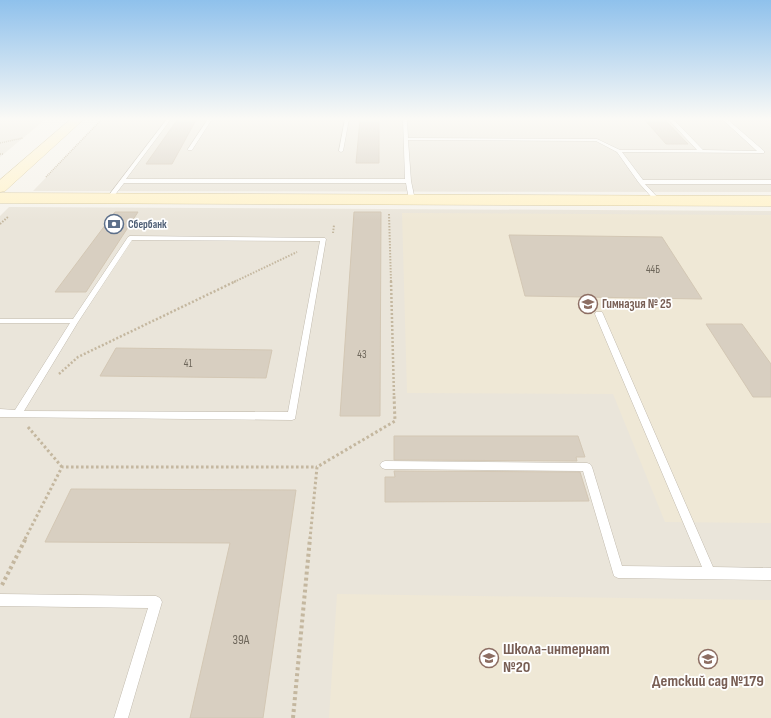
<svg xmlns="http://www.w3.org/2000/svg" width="771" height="718" viewBox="0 0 771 718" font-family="'Sofia Sans Condensed',sans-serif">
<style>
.residential{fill:#eae5da}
.education{fill:#efe8d6}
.building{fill:#d8cfc1;stroke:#d3c7b4}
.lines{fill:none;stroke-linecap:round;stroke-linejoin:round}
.lane-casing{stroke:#c2bbae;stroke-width:1}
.secondary-casing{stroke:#d6c79b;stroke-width:1}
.path-far4{stroke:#c4b79f;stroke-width:1.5;stroke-dasharray:1 1;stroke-linecap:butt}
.path-far3{stroke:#c4b79f;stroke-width:2;stroke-dasharray:1.5 1.5;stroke-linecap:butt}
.path-far2{stroke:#c4b79f;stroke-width:2.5;stroke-dasharray:2 2;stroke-linecap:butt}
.path-far1{stroke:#c4b79f;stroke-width:3;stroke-dasharray:2.5 2.5;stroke-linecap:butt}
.path{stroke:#c4b79f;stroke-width:4;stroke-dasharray:3 3;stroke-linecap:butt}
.lane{fill:#fff;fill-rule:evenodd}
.secondary{fill:#fff3cd;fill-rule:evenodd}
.labels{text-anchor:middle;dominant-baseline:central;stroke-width:3.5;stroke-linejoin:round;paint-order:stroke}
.far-service-label{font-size:11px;font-weight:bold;fill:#4e5e75;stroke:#fff;text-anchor:start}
.number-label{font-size:11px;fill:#6e675b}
.education-label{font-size:13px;font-weight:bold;fill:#785e54;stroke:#fff;text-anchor:start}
.near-number-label{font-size:13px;fill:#6e675b}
.near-education-label{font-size:16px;font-weight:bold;fill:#785e54;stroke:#fff;text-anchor:start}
</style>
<rect width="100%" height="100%" fill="#f6f3ec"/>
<path class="residential" d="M 0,119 L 46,119 L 0,157 Z
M 102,119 L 771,119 L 771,192 L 33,191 Z
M 9,207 L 771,211 L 771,718 L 0,718 L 0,216 Z"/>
<path class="education" d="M 402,213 L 771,215 L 771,523 L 665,522 L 613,394 L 407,393 Z
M 337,594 L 771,600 L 771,718 L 329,718 Z"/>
<path class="building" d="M 644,119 L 664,119 L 688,144 L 666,144 Z
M 177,120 L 196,120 L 172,164 L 146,164 Z
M 360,120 L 379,120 L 379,163 L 356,163 Z
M 115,212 L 138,212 L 86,292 L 55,292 Z
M 354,212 L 381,212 L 380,416 L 340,416 Z
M 509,235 L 662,237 L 702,299 L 525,296 Z
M 706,324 L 742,324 L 771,364 L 771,397 L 753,397 Z
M 116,348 L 272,350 L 266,378 L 100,376 Z
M 394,436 L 578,436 L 585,457 L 576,457 L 577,461 L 394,460 Z
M 394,471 L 580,472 L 589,501 L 385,502 L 385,477 L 395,477 Z
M 71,489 L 296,490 L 263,718 L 190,718 L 230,543 L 45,542 Z"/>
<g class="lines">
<g class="lane-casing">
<path id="lane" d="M 167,119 L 171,119 L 126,179 L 405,179 L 403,119 L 407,119 L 408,138 L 597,139 L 620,150 L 697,150 L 668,119 L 673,119 L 703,150 L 757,151 L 722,119 L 727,119 L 764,151 L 764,153 L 622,152 L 643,180 L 771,180 L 771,184 L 645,184 L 661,201 L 658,203 L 656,202 L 639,183 L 617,152 L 596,141 L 408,140 L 411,181 L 415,200 L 412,202 L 409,200 L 406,183 L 124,183 L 111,200 L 107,200 L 106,199 Z
M 208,119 L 212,119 L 192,150 L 188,150 L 188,149 Z
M 345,119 L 349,119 L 343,151 L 341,152 L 339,151 Z
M 130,236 L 325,238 L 326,239 L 295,419 L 292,420 L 0,417 L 0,409 L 15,410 L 70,323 L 0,323 L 0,319 L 73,319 L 128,237 ZM 132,240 L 320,241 L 288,412 L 24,411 L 78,322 Z
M 596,312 L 602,312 L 603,314 L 713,567 L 771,568 L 771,580 L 618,578 L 614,576 L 583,471 L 385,469 L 382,468 L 380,465 L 382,462 L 385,461 L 587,463 L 590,464 L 592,467 L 622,566 L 702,567 L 595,314 Z
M 0,594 L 156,596 L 160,598 L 162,602 L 128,718 L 114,718 L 148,608 L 0,606 Z"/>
</g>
<g class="secondary-casing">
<path id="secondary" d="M 71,119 L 84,119 L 5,191 L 0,192 L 0,180 Z
M 0,193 L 771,196 L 771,206 L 0,203 Z"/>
</g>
<path class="path-far4" d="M 0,143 L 23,138
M 0,154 L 3,154
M 46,177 L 102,119"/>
<path class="path-far3" d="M 389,214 L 391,282
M 0,224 L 9,216
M 333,233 L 334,225
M 234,282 L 297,252"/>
<path class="path-far2" d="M 391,281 L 394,396
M 59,374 L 78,357 L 236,281"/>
<path class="path-far1" d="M 28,427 L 62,467
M 25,539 L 62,467 L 317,467
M 310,539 L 317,467 L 395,421 L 394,395"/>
<path class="path" d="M 2,585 L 26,538
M 293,718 L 310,538"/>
<use href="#lane" class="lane"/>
<use href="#secondary" class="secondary"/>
</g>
<linearGradient id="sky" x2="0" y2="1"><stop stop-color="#8fc1ec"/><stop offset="0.54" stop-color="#fbfaf6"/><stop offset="1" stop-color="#fbfaf6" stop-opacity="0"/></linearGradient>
<rect width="771" height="220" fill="url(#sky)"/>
<defs>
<g id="bank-ring" transform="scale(1)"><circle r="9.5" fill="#fff" stroke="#5c6f8a" stroke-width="1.5"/><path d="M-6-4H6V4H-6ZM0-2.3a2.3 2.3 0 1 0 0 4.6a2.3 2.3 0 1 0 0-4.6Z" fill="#5c6f8a"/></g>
<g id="school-ring" transform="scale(1)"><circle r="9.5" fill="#fff" stroke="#8d6e63" stroke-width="1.5"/><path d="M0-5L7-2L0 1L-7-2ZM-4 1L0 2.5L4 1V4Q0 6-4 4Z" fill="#8d6e63"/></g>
</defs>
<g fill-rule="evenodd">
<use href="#bank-ring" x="114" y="224"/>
<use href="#school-ring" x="588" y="304"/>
<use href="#school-ring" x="489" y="658"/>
<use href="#school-ring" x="708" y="659"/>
</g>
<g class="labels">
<g class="far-service-label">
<text x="128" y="224">Сбербанк</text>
</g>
<g class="number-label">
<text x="653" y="269">44Б</text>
<text x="362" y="354">43</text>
<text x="188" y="363">41</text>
</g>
<g class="education-label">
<text x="602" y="304">Гимназия № 25</text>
</g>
<g class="near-number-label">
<text x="241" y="640">39А</text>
</g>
<g class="near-education-label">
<text x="503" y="649">Школа-интернат<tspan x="503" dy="18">№20</tspan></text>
<text x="708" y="681" text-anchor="middle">Детский сад №179</text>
</g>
</g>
</svg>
